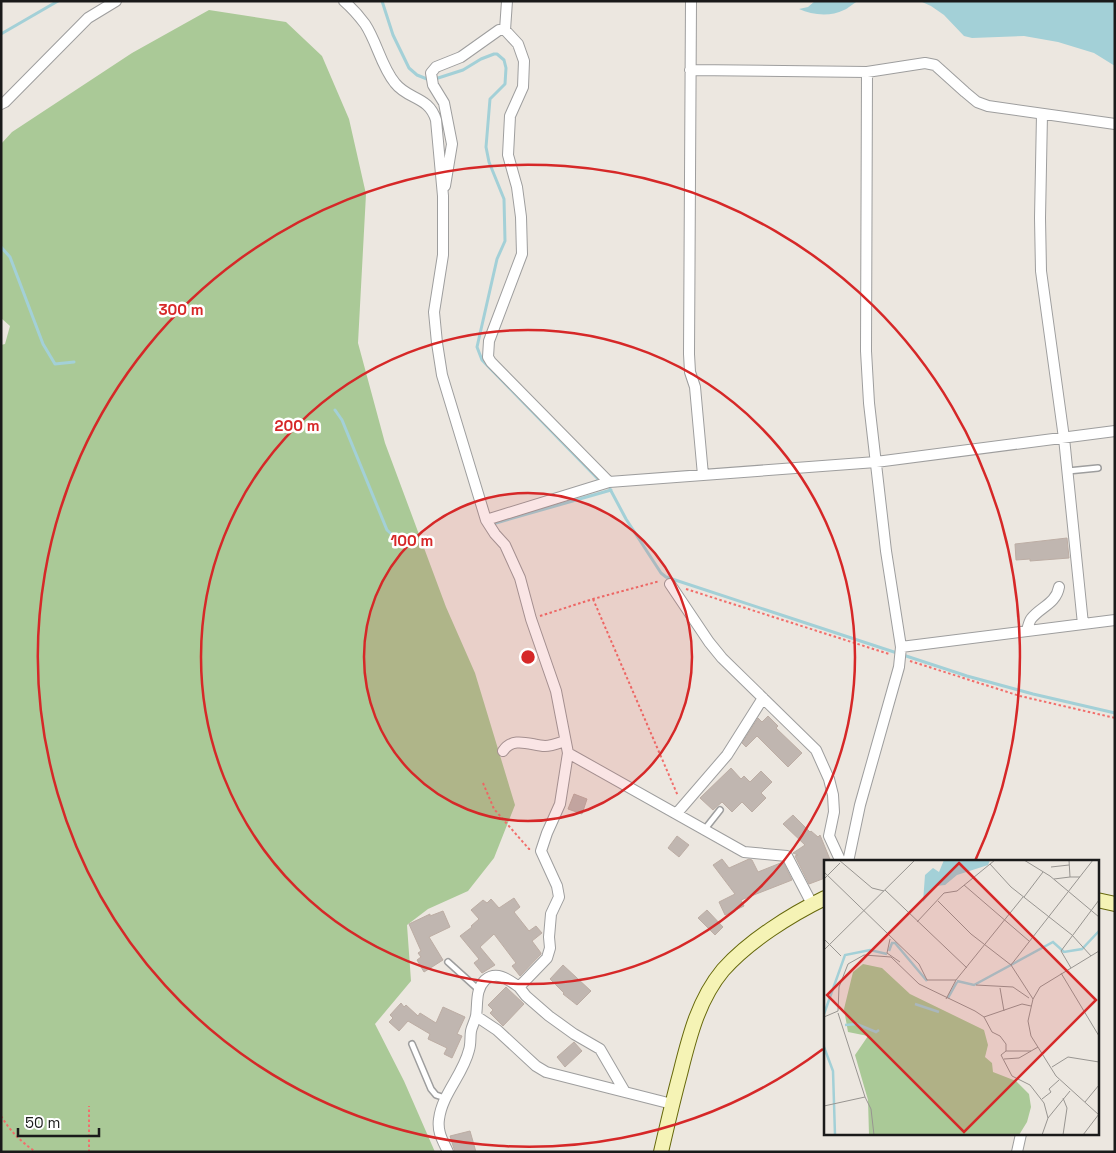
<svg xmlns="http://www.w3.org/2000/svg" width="1116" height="1153" viewBox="0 0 1116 1153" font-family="'Space Grotesk',sans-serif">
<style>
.forest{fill:#aac997}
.water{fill:#a3d0d7}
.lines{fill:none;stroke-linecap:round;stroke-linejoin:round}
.stream{stroke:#a3d0d7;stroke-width:3}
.building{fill:#c0b6b0;stroke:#bcada4}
.service-casing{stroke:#9e9e9e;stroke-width:8}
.minor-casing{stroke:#9e9e9e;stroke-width:12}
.secondary-casing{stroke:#66680b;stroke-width:16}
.path{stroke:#f16f6c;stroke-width:2;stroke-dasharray:2.5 2.5;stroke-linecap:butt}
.service{stroke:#fff;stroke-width:5}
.minor{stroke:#fff;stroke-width:10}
.secondary{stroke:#f5f3b5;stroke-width:14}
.ring{fill:none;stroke:#d62828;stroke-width:2.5}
.inset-river{fill:none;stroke:#a3d0d7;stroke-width:2.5}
.inset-road{fill:none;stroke:#989591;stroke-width:1}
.view{fill:#d62828;fill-opacity:0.15;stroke:#d62828;stroke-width:2.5}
.inset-edge{fill:none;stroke:#1a1a1a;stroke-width:2.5}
.centre{fill:#d62828;stroke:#fff;stroke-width:2.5}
.ring-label{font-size:15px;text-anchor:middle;font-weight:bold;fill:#d62828;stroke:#fff;stroke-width:5;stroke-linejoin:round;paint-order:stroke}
</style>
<rect width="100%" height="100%" fill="#ece7e0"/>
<path class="forest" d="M 209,10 L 286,22 L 322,56 L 349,119 L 366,194 L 358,343 L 385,443 L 446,607 L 475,673 L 515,805 L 494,858 L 468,891 L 428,909 L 407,925 L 411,981 L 375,1024 L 404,1081 L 435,1152 L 1,1152 L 1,345 L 5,344 L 10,326 L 1,318 L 1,144 L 12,132 L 132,53 Z"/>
<path class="water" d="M 815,1 L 858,1 C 852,4 849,8 844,10 C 830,17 812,15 799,9 L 808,7 Z
M 920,1 L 1115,1 L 1115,66 L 1094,53 L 1058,42 L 1024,36 L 972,38 L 964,36 L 944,15 L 931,6 Z"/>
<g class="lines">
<path class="stream" d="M 382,1 L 393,35 L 409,68 L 417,75 L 427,79 L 435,79 L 463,70 L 481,59 L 494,54 L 497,54 L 504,60 L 506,68 L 505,84 L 490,99 L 486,147 L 489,162 L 504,199 L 505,241 L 497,259 L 477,347 L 482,360 L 599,480
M 1,34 L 58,1
M 1,247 L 10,257 L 43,344 L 55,364 L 74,362
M 335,410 L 342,420 L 387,530 L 401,543
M 610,489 L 626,519 L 661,573 L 666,577 L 967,676 L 1033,694 L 1115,713
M 496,523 L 611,490"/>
</g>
<path class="building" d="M 1067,538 L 1069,558 L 1030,561 L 1030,559 L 1016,560 L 1015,544 Z
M 768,716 L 778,726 L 776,728 L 802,753 L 788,767 L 757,736 L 746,747 L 742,743 L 758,718 L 762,722 Z
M 731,768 L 741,779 L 744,776 L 750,782 L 761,771 L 772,782 L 761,793 L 766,798 L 752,812 L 742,802 L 732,812 L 722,802 L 713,810 L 700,798 Z
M 574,794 L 587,799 L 582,814 L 568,809 Z
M 793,815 L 810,832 L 811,831 L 818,837 L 820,835 L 831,862 L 825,862 L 825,878 L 809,884 L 795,856 L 798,855 L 793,853 L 805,845 L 783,824 Z
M 677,836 L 689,845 L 679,857 L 668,848 Z
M 722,859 L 729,868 L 749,859 L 752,860 L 758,872 L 783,862 L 792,880 L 741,900 L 744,906 L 725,915 L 719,902 L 735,894 L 713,865 Z
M 514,898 L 520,907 L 514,912 L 529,931 L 536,926 L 542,933 L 532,941 L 541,953 L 541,954 L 520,976 L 512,966 L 516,963 L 494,934 L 480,947 L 495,965 L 482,973 L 474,963 L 479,959 L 460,936 L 472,927 L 471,926 L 479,919 L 471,910 L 483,900 L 487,903 L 491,899 L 499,908 Z
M 707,910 L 723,927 L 715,935 L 698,918 Z
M 443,911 L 450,927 L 429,937 L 443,960 L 424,972 L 417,960 L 421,957 L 418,953 L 421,951 L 409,924 L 430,914 L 430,916 Z
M 563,965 L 591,991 L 577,1005 L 563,994 L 564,993 L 550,979 Z
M 506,987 L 524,1004 L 503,1026 L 490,1013 L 493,1010 L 488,1005 Z
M 401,1003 L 404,1007 L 406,1005 L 418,1016 L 420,1013 L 436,1023 L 443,1007 L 465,1017 L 457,1034 L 462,1036 L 452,1058 L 444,1054 L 447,1048 L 428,1039 L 430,1034 L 408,1021 L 399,1031 L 389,1022 L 393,1018 L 390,1015 Z
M 574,1042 L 582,1051 L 565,1067 L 557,1057 Z
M 470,1131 L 476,1152 L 455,1152 L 450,1136 Z"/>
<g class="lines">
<g class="service-casing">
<path id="service" d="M 1068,471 L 1098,468
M 705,829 L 720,810
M 448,962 L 479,990
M 412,1044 L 431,1089 L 436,1095 L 445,1098"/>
</g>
<g class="minor-casing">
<path id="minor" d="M 344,1 C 352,8 359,16 365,24 C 377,42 381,66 395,83 C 408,100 429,96 436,120 L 443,196 L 443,255 L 434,312 L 437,343 L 442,375 L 486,520 L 495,534 L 505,545 L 520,578 L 531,619 L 556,691 L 568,753 L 560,804 L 547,833 L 541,851 L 557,886 L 559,897 L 551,914 L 549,937 L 550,948 L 547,958 L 519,987 C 509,980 497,970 485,980 C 475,990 478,1004 476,1016 C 475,1021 472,1026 471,1031 C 470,1037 471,1044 469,1050 C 463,1075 442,1094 439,1119 C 437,1132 443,1141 448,1152
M 507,1 L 505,30 L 518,44 L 524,61 L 523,87 L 510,116 L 508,155 L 517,187 L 521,217 L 522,254 L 489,341 L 488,357 L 491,362 L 609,482
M 691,1 L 689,354 L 690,372 L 695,387 L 703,475
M 690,70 L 867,72 L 925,63 L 935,65 L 965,92 L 977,102 L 988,106 L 1115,124
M 1,104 L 5,102 L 88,18 L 116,1
M 1042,114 L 1040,218 L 1041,271 L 1064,438 L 1083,624
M 445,186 L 452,144 L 444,103 L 433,85 L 431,73 L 436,67 L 461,57 L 499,30 L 505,30
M 486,520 L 609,482 L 876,462 L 1115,431
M 670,584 L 709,642 L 722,658 L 816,750 L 829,779 L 833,795 L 834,812 L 829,836 L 841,862
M 1027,630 C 1028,627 1029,622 1031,619 C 1040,607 1056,604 1059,587
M 901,647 L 1115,620
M 503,751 C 513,736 530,745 545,746 C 551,746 559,743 565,741
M 568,753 L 744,852 L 787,856 L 812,904
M 677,813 L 727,755 L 763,698
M 848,862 L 860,805 L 899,667 L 901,647 L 886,551 L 869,403 L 866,351 L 867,72
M 519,987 L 526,996 L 549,1016 L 574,1034 L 600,1049 L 625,1092
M 476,1016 L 497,1030 L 536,1066 L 546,1072 L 672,1104
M 1017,1152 L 1021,1134"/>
</g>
<g class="secondary-casing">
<path id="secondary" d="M 1097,900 L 1115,904
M 661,1152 C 667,1126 673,1100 680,1074 C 689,1038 698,1000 723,970 C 749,941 790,915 825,898"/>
</g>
<path class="path" d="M 686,589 L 889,654
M 593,599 L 678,796
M 540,616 L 593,599 L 660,581
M 910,661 L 1020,696 L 1115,718
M 483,783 L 494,809 L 529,849 L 532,849
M 1,1116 C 11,1132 21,1142 36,1152
M 89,1152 L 89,1106"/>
<use href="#service" class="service"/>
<use href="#minor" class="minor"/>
<use href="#secondary" class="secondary"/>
</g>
<circle cx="528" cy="657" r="164" fill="#d62828" fill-opacity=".12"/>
<g class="ring">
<circle cx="528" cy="657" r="164"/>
<circle cx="528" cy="657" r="327"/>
<path d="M823 1049A491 491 0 1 1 975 861"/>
</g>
<g transform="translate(824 860)">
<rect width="275" height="275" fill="#ece7e0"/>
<path d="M 39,104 L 58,108 L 86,134 L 160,170 L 164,185 L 161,197 L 168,203 L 169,212 L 192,221 L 205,234 L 207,247 L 203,262 L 195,275 L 45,275 L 44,240 L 31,195 L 44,176 L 24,172 L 20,149 L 29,112 Z" fill="#aac997"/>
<path d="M 120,0 L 166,0 L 164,5 L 133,15 L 121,25 L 112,26 L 99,42 L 101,15 L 109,8 L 115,12 Z" fill="#a3d0d7"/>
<path class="inset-river" d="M 65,91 L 68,83 L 71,83 L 103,121M 133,121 L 150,125 L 229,82 L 240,92 L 258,89 L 275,71M 124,138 L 133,122M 91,144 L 115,152M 0,154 L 21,95 L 46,90 L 63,94M 21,165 L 33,164 L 52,172 L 55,170M 0,187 L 9,211 L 11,275"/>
<path class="inset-road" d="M 15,0 L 48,28 L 60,31M 200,0 L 226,16 L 275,57M 245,0 L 246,17 L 256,17M 166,4 L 187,27 L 248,75 L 267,96M 227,7 L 245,5M 0,12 L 95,104 L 103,120 L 132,120M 0,19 L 16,3M 230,19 L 246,17M 140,25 L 205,81M 61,30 L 143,108M 200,37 L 219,12M 114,41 L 147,74 L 187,105 L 209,139M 93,62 L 120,33 L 133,31 L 171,0M 0,79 L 17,96M 66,79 L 63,93 L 76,102M 0,90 L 91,0M 275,91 L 216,127 L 209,139 L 204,161 L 207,176 L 232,216 L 275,255M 187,105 L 269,0M 247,108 L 237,91 L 275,40M 237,113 L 275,176M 152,125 L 189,127 L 205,138M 176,128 L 180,151M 122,139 L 132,120 L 199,37M 14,153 L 41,237M 0,157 L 14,151 L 15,127 L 24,104 L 40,95 L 67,97 L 95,124 L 151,151 L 160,157 L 168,172 L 176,176 L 182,184 L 182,191 L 177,195 L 188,216 L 206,225 L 220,243 L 224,258 L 218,275M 160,157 L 198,144 L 207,146M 182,191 L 207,191M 180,199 L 195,198 L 214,187M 228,207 L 244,197 L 275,202M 239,238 L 243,248 L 239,275M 218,239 L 227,232 L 225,229 L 235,220M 261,242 L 275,225M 0,246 L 41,237 L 47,249 L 50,275M 224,258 L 246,231M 259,275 L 275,254"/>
<path class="view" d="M 135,3 L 272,140 L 140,272 L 3,135 Z"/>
<rect width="275" height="275" class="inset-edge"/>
</g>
<circle cx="528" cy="657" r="8" class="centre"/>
<g class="ring-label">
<text x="181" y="315">300 m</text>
<text x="297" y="431">200 m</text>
<text x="412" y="546">100 m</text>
</g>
<rect width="1116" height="1153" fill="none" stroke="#1a1a1a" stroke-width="5"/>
<path d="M18 1128v8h81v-8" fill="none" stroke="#1a1a1a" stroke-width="2.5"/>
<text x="25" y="1128" font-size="15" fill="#1a1a1a" stroke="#ffffff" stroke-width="4" paint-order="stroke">50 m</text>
</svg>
